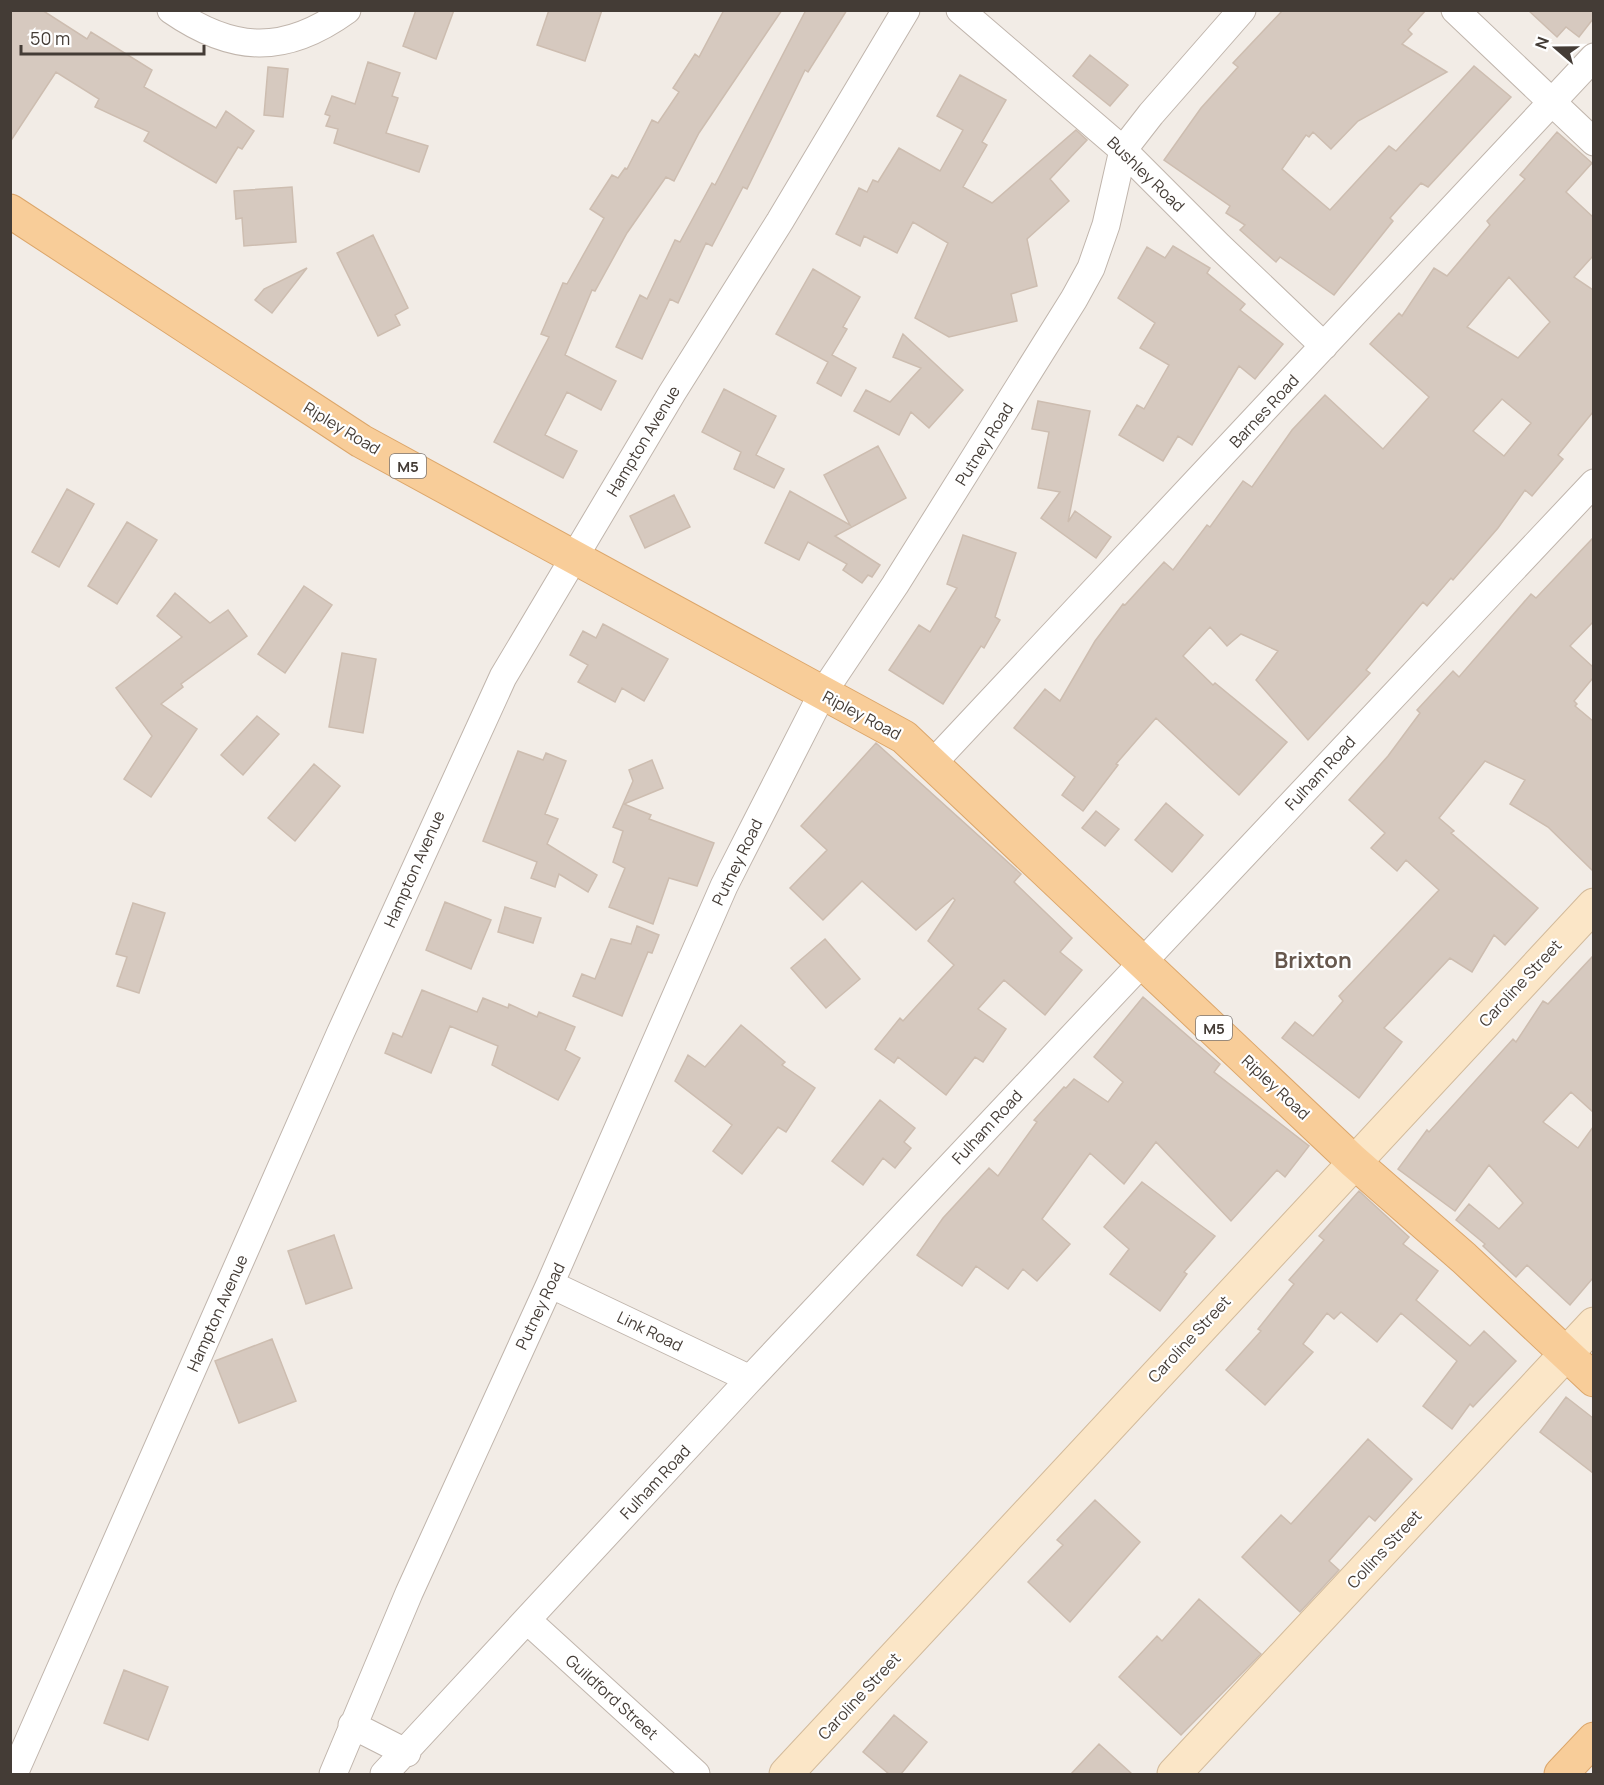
<svg xmlns="http://www.w3.org/2000/svg" width="1604" height="1785" viewBox="0 0 1604 1785" font-family="Manrope,sans-serif">
<style>
.building{fill:#d6c9bf;stroke:#cdbdb0;stroke-width:1.5;fill-rule:evenodd}
.lines{fill:none;stroke-linecap:round;stroke-linejoin:round}
.street-casing{stroke:#c0b5ac;stroke-width:29}
.secondary-casing{stroke:#d2ba9b;stroke-width:35}
.primary-casing{stroke:#dca66a;stroke-width:35}
.street{stroke:#fff;stroke-width:27}
.secondary{stroke:#fbe6c7;stroke-width:33}
.primary{stroke:#f8cd99;stroke-width:33}
.labels{text-anchor:middle;dominant-baseline:central;stroke-width:4.5;stroke-linejoin:round;paint-order:stroke}
.shield{fill:#fff;stroke:#7c7672;stroke-width:1.5}
.shield-label{font-size:15px;font-weight:bold;fill:#443c36}
.street-label{font-size:16px;fill:#443c36;stroke:#fff}
.district-label{font-size:22px;font-weight:bold;fill:#67584e;stroke:#fff}
</style>
<rect width="100%" height="100%" fill="#f2ece6"/>
<path class="building" d="M 10,10 L 42,10 L 87,39 L 91,32 L 152,70 L 144,87 L 216,128 L 226,111 L 254,131 L 242,149 L 238,147 L 216,183 L 144,141 L 149,132 L 95,107 L 99,99 L 56,72 L 10,142 Z
M 416,10 L 454,10 L 436,59 L 403,46 Z
M 549,10 L 602,10 L 585,61 L 537,45 Z
M 724,10 L 782,10 L 699,133 L 674,181 L 666,177 L 627,233 L 595,291 L 592,290 L 565,355 L 616,381 L 601,410 L 567,392 L 545,435 L 577,451 L 563,478 L 494,442 L 549,337 L 541,334 L 563,283 L 567,284 L 604,218 L 590,209 L 612,175 L 618,178 L 625,168 L 627,169 L 652,120 L 658,123 L 679,92 L 673,88 L 695,54 L 699,57 Z
M 806,10 L 847,10 L 808,72 L 805,70 L 747,189 L 743,187 L 712,246 L 706,243 L 678,303 L 670,299 L 642,359 L 616,347 L 640,295 L 647,299 L 675,240 L 680,242 L 712,183 L 715,185 Z
M 1283,10 L 1426,10 L 1408,30 L 1412,34 L 1402,44 L 1447,72 L 1358,121 L 1331,149 L 1313,132 L 1309,137 L 1306,135 L 1282,169 L 1330,210 L 1389,146 L 1396,151 L 1474,66 L 1511,97 L 1428,187 L 1421,183 L 1390,218 L 1393,221 L 1334,295 L 1280,257 L 1276,262 L 1240,230 L 1245,225 L 1226,213 L 1230,206 L 1164,160 L 1201,108 L 1238,67 L 1233,63 Z
M 1528,10 L 1593,10 L 1593,19 L 1579,37 L 1566,27 L 1557,37 Z
M 1090,55 L 1128,85 L 1110,106 L 1073,76 Z
M 368,62 L 400,73 L 392,96 L 398,98 L 386,133 L 428,146 L 419,172 L 334,143 L 338,129 L 326,126 L 330,116 L 325,114 L 332,96 L 355,104 Z
M 268,67 L 288,69 L 283,117 L 264,115 Z
M 960,75 L 1006,100 L 982,142 L 987,145 L 963,187 L 992,203 L 1076,130 L 1087,140 L 1050,179 L 1069,201 L 1027,239 L 1037,286 L 1011,294 L 1017,321 L 949,337 L 915,318 L 948,243 L 913,222 L 897,253 L 864,236 L 860,246 L 836,234 L 859,188 L 867,192 L 873,180 L 878,182 L 899,148 L 940,171 L 963,130 L 937,116 Z
M 1557,132 L 1592,163 L 1566,192 L 1593,217 L 1593,256 L 1574,277 L 1593,290 L 1593,412 L 1558,455 L 1563,459 L 1532,496 L 1525,490 L 1498,528 L 1453,580 L 1451,578 L 1427,606 L 1423,602 L 1366,670 L 1370,673 L 1308,740 L 1256,680 L 1278,651 L 1241,634 L 1227,646 L 1210,627 L 1183,656 L 1213,685 L 1215,683 L 1287,742 L 1239,795 L 1156,718 L 1116,764 L 1118,765 L 1083,811 L 1062,795 L 1075,777 L 1014,728 L 1045,689 L 1060,701 L 1095,641 L 1123,604 L 1125,605 L 1164,562 L 1173,570 L 1207,525 L 1210,527 L 1243,481 L 1252,487 L 1292,430 L 1325,395 L 1383,449 L 1429,397 L 1370,344 L 1399,313 L 1402,316 L 1434,268 L 1447,276 L 1490,225 L 1487,221 L 1525,179 L 1520,175 ZM 1509,277 L 1550,322 L 1518,358 L 1467,327 ZM 1502,399 L 1531,423 L 1504,456 L 1473,431 Z
M 292,187 L 296,242 L 244,246 L 242,218 L 236,219 L 234,191 Z
M 373,235 L 408,308 L 395,315 L 400,325 L 378,336 L 337,253 Z
M 1173,246 L 1210,268 L 1207,273 L 1245,304 L 1240,310 L 1283,344 L 1255,379 L 1239,366 L 1192,445 L 1178,436 L 1163,461 L 1119,435 L 1137,405 L 1144,409 L 1169,365 L 1140,348 L 1155,323 L 1118,298 L 1147,247 L 1165,258 Z
M 307,268 L 272,313 L 255,300 L 264,289 Z
M 813,269 L 860,297 L 843,327 L 847,329 L 832,355 L 856,368 L 841,396 L 817,383 L 828,362 L 776,334 Z
M 903,334 L 963,390 L 929,428 L 911,412 L 899,435 L 854,411 L 866,390 L 890,402 L 921,368 L 893,357 Z
M 724,389 L 776,416 L 756,455 L 784,469 L 774,488 L 734,469 L 741,452 L 702,432 Z
M 1038,401 L 1090,411 L 1068,522 L 1075,511 L 1111,537 L 1096,558 L 1041,518 L 1060,492 L 1038,488 L 1049,432 L 1032,429 Z
M 878,446 L 906,498 L 835,536 L 880,565 L 872,577 L 868,575 L 862,583 L 843,570 L 847,564 L 808,542 L 799,560 L 765,543 L 790,491 L 850,525 L 824,475 Z
M 67,489 L 94,504 L 59,567 L 32,552 Z
M 674,495 L 690,527 L 645,548 L 630,516 Z
M 127,522 L 157,540 L 117,604 L 88,586 Z
M 963,535 L 1016,553 L 995,617 L 1000,620 L 984,648 L 981,646 L 943,704 L 889,670 L 919,625 L 930,632 L 957,588 L 947,584 Z
M 1593,538 L 1593,622 L 1570,646 L 1593,667 L 1593,678 L 1574,701 L 1577,704 L 1575,706 L 1593,721 L 1593,871 L 1548,827 L 1510,804 L 1525,780 L 1485,761 L 1439,818 L 1454,831 L 1451,833 L 1538,908 L 1505,945 L 1494,935 L 1472,972 L 1450,958 L 1384,1028 L 1402,1042 L 1359,1098 L 1282,1038 L 1295,1022 L 1313,1036 L 1343,1001 L 1339,996 L 1439,890 L 1406,860 L 1397,871 L 1371,848 L 1385,833 L 1349,800 L 1388,756 L 1420,713 L 1417,710 L 1453,671 L 1459,677 L 1531,594 L 1536,598 Z
M 304,586 L 332,605 L 285,673 L 258,654 Z
M 175,593 L 210,623 L 228,610 L 247,636 L 181,684 L 183,687 L 161,704 L 197,729 L 151,797 L 124,779 L 152,736 L 116,688 L 182,637 L 157,616 Z
M 603,624 L 668,659 L 644,701 L 622,688 L 615,702 L 578,682 L 588,665 L 570,655 L 583,631 L 596,638 Z
M 342,653 L 376,659 L 363,733 L 329,727 Z
M 257,716 L 279,734 L 243,775 L 221,755 Z
M 876,743 L 1021,874 L 1014,882 L 1072,938 L 1060,952 L 1082,970 L 1045,1015 L 1004,980 L 978,1009 L 1006,1029 L 983,1062 L 975,1057 L 946,1095 L 898,1057 L 894,1063 L 875,1049 L 900,1018 L 903,1021 L 954,965 L 928,941 L 955,900 L 953,898 L 916,930 L 862,881 L 823,920 L 790,888 L 827,850 L 801,826 Z
M 518,751 L 543,760 L 546,753 L 566,761 L 545,814 L 558,819 L 547,844 L 597,875 L 588,892 L 559,874 L 555,887 L 531,878 L 537,862 L 483,841 Z
M 652,760 L 663,788 L 624,804 L 651,815 L 649,819 L 714,843 L 697,886 L 669,878 L 653,924 L 609,907 L 625,868 L 613,862 L 623,831 L 613,827 L 633,781 L 629,770 Z
M 314,764 L 340,786 L 295,841 L 268,818 Z
M 1166,803 L 1203,835 L 1172,872 L 1135,840 Z
M 1096,811 L 1119,829 L 1105,846 L 1082,828 Z
M 445,902 L 491,920 L 471,969 L 426,950 Z
M 133,903 L 165,913 L 139,993 L 117,986 L 127,957 L 116,954 Z
M 505,907 L 541,918 L 533,943 L 498,932 Z
M 637,926 L 659,935 L 652,953 L 648,952 L 622,1016 L 573,996 L 582,974 L 595,979 L 611,939 L 631,944 Z
M 825,939 L 860,979 L 826,1008 L 791,968 Z
M 1593,956 L 1593,1112 L 1571,1092 L 1543,1122 L 1578,1148 L 1593,1127 L 1593,1278 L 1570,1305 L 1527,1265 L 1516,1277 L 1483,1246 L 1485,1244 L 1456,1220 L 1469,1204 L 1499,1229 L 1523,1203 L 1489,1165 L 1455,1211 L 1398,1169 L 1427,1130 L 1429,1132 L 1513,1039 L 1516,1042 L 1543,1001 L 1548,1004 Z
M 422,990 L 477,1012 L 483,998 L 508,1008 L 509,1004 L 537,1017 L 539,1012 L 575,1027 L 565,1050 L 580,1058 L 558,1100 L 492,1065 L 498,1046 L 450,1026 L 431,1073 L 385,1053 L 393,1033 L 402,1037 Z
M 1143,997 L 1220,1064 L 1214,1072 L 1309,1146 L 1285,1177 L 1277,1170 L 1231,1221 L 1156,1142 L 1124,1184 L 1090,1153 L 1042,1219 L 1070,1244 L 1037,1281 L 1023,1269 L 1008,1289 L 976,1266 L 962,1286 L 917,1255 L 943,1218 L 989,1168 L 998,1176 L 1037,1122 L 1034,1120 L 1064,1087 L 1066,1088 L 1074,1079 L 1108,1102 L 1123,1082 L 1094,1057 Z
M 741,1025 L 785,1062 L 782,1065 L 815,1088 L 786,1132 L 778,1127 L 742,1174 L 713,1151 L 732,1125 L 675,1081 L 688,1055 L 705,1067 Z
M 880,1100 L 915,1128 L 904,1142 L 911,1148 L 895,1168 L 883,1158 L 863,1185 L 832,1161 Z
M 1142,1182 L 1215,1236 L 1184,1272 L 1187,1274 L 1160,1311 L 1110,1274 L 1129,1249 L 1104,1227 Z
M 1359,1191 L 1409,1237 L 1403,1244 L 1438,1271 L 1416,1300 L 1470,1346 L 1484,1331 L 1516,1361 L 1473,1407 L 1470,1404 L 1452,1429 L 1423,1406 L 1457,1361 L 1401,1313 L 1377,1342 L 1341,1312 L 1334,1319 L 1327,1313 L 1303,1344 L 1313,1352 L 1265,1405 L 1226,1370 L 1261,1331 L 1258,1329 L 1294,1284 L 1289,1280 L 1324,1240 L 1319,1236 Z
M 334,1235 L 352,1288 L 306,1304 L 288,1251 Z
M 272,1339 L 296,1401 L 239,1423 L 215,1361 Z
M 1566,1397 L 1593,1418 L 1593,1473 L 1540,1432 Z
M 1368,1439 L 1412,1479 L 1375,1521 L 1369,1516 L 1329,1561 L 1339,1570 L 1300,1612 L 1242,1557 L 1281,1515 L 1291,1524 Z
M 1095,1500 L 1140,1542 L 1070,1622 L 1028,1582 L 1063,1545 L 1057,1540 Z
M 1199,1599 L 1261,1654 L 1181,1735 L 1119,1677 L 1157,1636 L 1162,1641 Z
M 124,1670 L 168,1687 L 148,1740 L 104,1723 Z
M 894,1715 L 927,1742 L 901,1774 L 889,1774 L 863,1752 Z
M 1099,1744 L 1132,1774 L 1071,1774 Z"/>
<g class="lines">
<g class="street-casing">
<path id="street" d="M 171,10 C 233,53 285,55 347,10
M 960,10 L 1123,150 L 1219,246 L 1324,346
M 1455,10 L 1594,142
M 933,763 L 1594,57
M 550,1284 L 750,1379
M 527,1620 L 696,1774
M 352,1725 L 407,1753
M 14,1774 L 340,1034 L 503,677 L 672,393 L 780,221 L 906,10
M 333,1774 L 409,1593 L 550,1284 L 724,886 L 822,694 L 895,585 L 1074,299 L 1091,268 L 1106,225 L 1123,150 L 1151,114 L 1242,10
M 384,1774 L 750,1379 L 1594,483"/>
</g>
<g class="secondary-casing">
<path id="secondary" d="M 786,1774 L 1594,905
M 1174,1774 L 1594,1324"/>
</g>
<g class="primary-casing">
<path id="primary" d="M 10,211 L 361,441 L 904,737 L 1353,1161 L 1464,1258 L 1594,1380
M 1561,1774 L 1594,1739"/>
</g>
<use href="#street" class="street"/>
<use href="#secondary" class="secondary"/>
<use href="#primary" class="primary"/>
</g>
<g class="labels">
<g class="shield">
<rect x="390" y="454" width="36" height="24" rx="4.5"/>
<rect x="1196" y="1016" width="36" height="24" rx="4.5"/>
</g>
<g class="shield-label">
<text x="408" y="466">M5</text>
<text x="1214" y="1028">M5</text>
</g>
<g class="street-label">
<text transform="translate(1146 174) rotate(44)">Bushley Road</text>
<text transform="translate(1264 411) rotate(-47)">Barnes Road</text>
<text transform="translate(342 428) rotate(31)">Ripley Road</text>
<text transform="translate(643 441) rotate(-59)">Hampton Avenue</text>
<text transform="translate(984 444) rotate(-58)">Putney Road</text>
<text transform="translate(862 715) rotate(28)">Ripley Road</text>
<text transform="translate(1320 773) rotate(-47)">Fulham Road</text>
<text transform="translate(737 862) rotate(-64)">Putney Road</text>
<text transform="translate(414 869) rotate(-66)">Hampton Avenue</text>
<text transform="translate(1520 983) rotate(-47)">Caroline Street</text>
<text transform="translate(1276 1087) rotate(43)">Ripley Road</text>
<text transform="translate(987 1127) rotate(-47)">Fulham Road</text>
<text transform="translate(540 1306) rotate(-65)">Putney Road</text>
<text transform="translate(217 1313) rotate(-66)">Hampton Avenue</text>
<text transform="translate(650 1331) rotate(26)">Link Road</text>
<text transform="translate(1189 1339) rotate(-47)">Caroline Street</text>
<text transform="translate(655 1482) rotate(-47)">Fulham Road</text>
<text transform="translate(1384 1549) rotate(-47)">Collins Street</text>
<text transform="translate(859 1696) rotate(-47)">Caroline Street</text>
<text transform="translate(612 1697) rotate(42)">Guildford Street</text>
</g>
<g class="district-label">
<text x="1313" y="960">Brixton</text>
</g>
</g>
<rect width="1604" height="1785" fill="none" stroke="#443c36" stroke-width="24"/>
<g transform="translate(1556 48) rotate(290)" stroke="#ffffff" stroke-width="4.5" paint-order="stroke">
<path d="M0-4.5L10 22L0 15L-10 22Z" fill="#443c36"/>
<text y="-9" font-size="16" font-weight="bold" text-anchor="middle" fill="#443c36">N</text>
</g>
<path d="M21 45v9h183v-9" fill="none" stroke="#443c36" stroke-width="3"/>
<text x="30" y="45" font-size="18" fill="#443c36" stroke="#ffffff" stroke-width="4.5" paint-order="stroke">50 m</text>
</svg>
